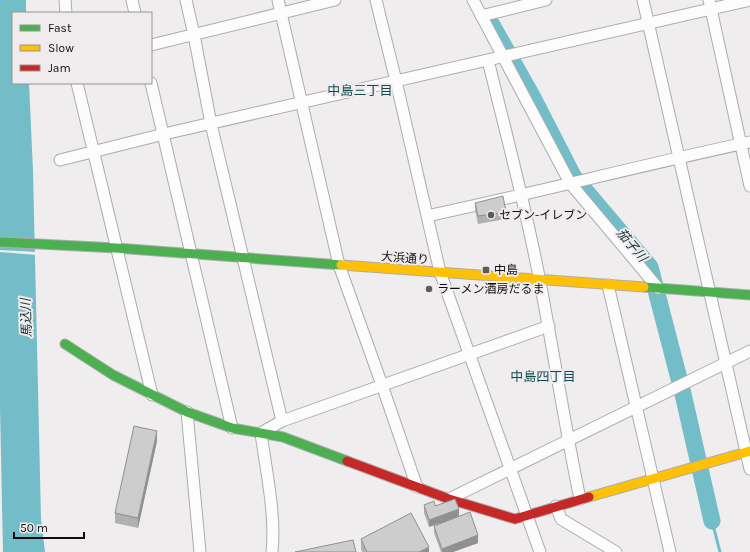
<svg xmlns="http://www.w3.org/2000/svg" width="750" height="552" viewBox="0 0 750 552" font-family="Karla,'Noto Sans JP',sans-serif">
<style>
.water{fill:#72bdc8}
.pier{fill:#efedee}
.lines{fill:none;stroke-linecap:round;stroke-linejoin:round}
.stream{stroke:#72bdc8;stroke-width:3}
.river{stroke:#72bdc8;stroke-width:17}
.street-casing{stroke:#adacac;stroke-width:13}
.fast-casing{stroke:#adacac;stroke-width:11}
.slow-casing{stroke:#adacac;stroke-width:11}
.jam-casing{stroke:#adacac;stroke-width:11}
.street{stroke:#fdfcfc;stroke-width:11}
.fast{stroke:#4caf50;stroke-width:9}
.slow{stroke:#ffc107;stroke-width:9}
.jam{stroke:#c62828;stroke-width:9}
.wall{fill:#b1b0b0}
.shaded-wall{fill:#909090}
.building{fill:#cecdcd;stroke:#909090}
.poi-dot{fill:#5d5c5c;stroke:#f0eced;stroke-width:1.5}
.labels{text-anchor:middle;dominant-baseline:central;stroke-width:4;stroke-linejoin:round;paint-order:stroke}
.poi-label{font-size:12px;fill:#0f0e0e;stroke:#f0eced;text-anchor:start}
.street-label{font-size:12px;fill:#0f0e0e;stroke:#f0eced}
.neighbourhood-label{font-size:13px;fill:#0d4b53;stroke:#f0eced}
.water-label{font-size:13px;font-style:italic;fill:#1a3235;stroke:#f0eced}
</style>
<rect width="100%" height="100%" fill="#efedee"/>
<path class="water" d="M 0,0 L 26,0 L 26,13 L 13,13 L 13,83 L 29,83 L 33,171 L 41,519 L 45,552 L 3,552 L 0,406 Z"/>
<path class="pier" d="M 0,250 L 37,252 L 37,255 L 0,252 Z"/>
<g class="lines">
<path class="stream" d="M 712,521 L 720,552"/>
<path class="river" d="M 492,25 L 532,96 L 573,176 L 650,267 L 683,394 L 712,521"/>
<g class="street-casing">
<path id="street" d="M 65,0 L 66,13
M 132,0 L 135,13
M 186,0 L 194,35 L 211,124 L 282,421
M 278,0 L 339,265 L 382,385 L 417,487
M 376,0 L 396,81 L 440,272 L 540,552
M 473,0 L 570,183 L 658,288
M 643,0 L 750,469
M 709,0 L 750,186
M 481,16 L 546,0
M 151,45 L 335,0
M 488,60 C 506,134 526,207 540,282 C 554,354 565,427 580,499
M 77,83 L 152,395
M 151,83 L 232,428
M 60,160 L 164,134 L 750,0
M 427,216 C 535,193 642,165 750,142
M 608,285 L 670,552
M 187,412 L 200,552
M 449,499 L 750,351
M 556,506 L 561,519 L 616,552
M 272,552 C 276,514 266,471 261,433 L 282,421 L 549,326"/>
</g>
<g class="fast-casing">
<path id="fast" d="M 0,242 L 116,248 L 341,265
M 644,287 L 750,295
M 65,344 L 113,375 L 187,412 L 232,428 L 283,437 L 347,461"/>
</g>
<g class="slow-casing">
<path id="slow" d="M 341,265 L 644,287
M 589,497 L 750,451"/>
</g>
<g class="jam-casing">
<path id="jam" d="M 347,461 L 449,499 L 515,519 L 589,497"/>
</g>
<use href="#street" class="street"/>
<use href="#fast" class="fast"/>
<use href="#slow" class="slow"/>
<use href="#jam" class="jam"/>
</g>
<path class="wall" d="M 475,203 L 506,212 L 506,219 L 478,224 L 475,210 Z
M 157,441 L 138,528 L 115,523 L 115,513 Z
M 424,505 L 435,506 L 429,527 L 424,513 Z
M 434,526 L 478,543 L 453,552 L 441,552 L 434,533 Z
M 361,539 L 429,552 L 362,552 L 361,549 Z"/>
<path class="shaded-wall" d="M 157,431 L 157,441 L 138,528 L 138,518 Z
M 459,509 L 459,517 L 429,527 L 429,520 Z
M 478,535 L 478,543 L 453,552 L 442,552 L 442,549 Z
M 429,547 L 429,552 L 419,552 Z"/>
<path class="building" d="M 503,196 L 506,212 L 478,216 L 475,203 Z
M 134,426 L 157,431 L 138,518 L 115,513 Z
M 455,499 L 459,509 L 429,520 L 424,505 L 434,501 L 435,506 Z
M 470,512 L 478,535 L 442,549 L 434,526 Z
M 411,513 L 429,547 L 419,552 L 367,552 L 361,539 Z
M 353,540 L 356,552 L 295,552 Z"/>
<g class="poi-dot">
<circle cx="491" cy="215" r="4"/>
<rect x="482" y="266" width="8" height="8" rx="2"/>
<circle cx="429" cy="289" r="4"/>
</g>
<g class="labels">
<g class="poi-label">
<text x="499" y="215">セブン-イレブン</text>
<text x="494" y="270">中島</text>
<text x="437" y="289">ラーメン酒房だるま</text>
</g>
<g class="street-label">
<text transform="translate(405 258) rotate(4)">大浜通り</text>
</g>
<g class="neighbourhood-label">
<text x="360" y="90">中島三丁目</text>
<text x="543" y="376">中島四丁目</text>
</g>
<g class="water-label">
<text transform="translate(632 245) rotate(50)">茄子川</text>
<text transform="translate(26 318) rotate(-92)">馬込川</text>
</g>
</g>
<rect x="12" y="12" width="140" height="72" fill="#f0eced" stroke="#969394"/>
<rect x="20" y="25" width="20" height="6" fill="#4caf50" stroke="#969394"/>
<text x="48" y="32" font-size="12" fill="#0f0e0e">Fast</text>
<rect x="20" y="45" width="20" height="6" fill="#ffc107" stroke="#969394"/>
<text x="48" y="52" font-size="12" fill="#0f0e0e">Slow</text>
<rect x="20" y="65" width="20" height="6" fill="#c62828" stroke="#969394"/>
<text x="48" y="72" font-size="12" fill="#0f0e0e">Jam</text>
<path d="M14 532v6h70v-6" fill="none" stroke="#0f0e0e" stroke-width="2"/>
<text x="20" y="532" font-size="12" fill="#0f0e0e" stroke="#f0eced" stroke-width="3" paint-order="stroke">50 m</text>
</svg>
